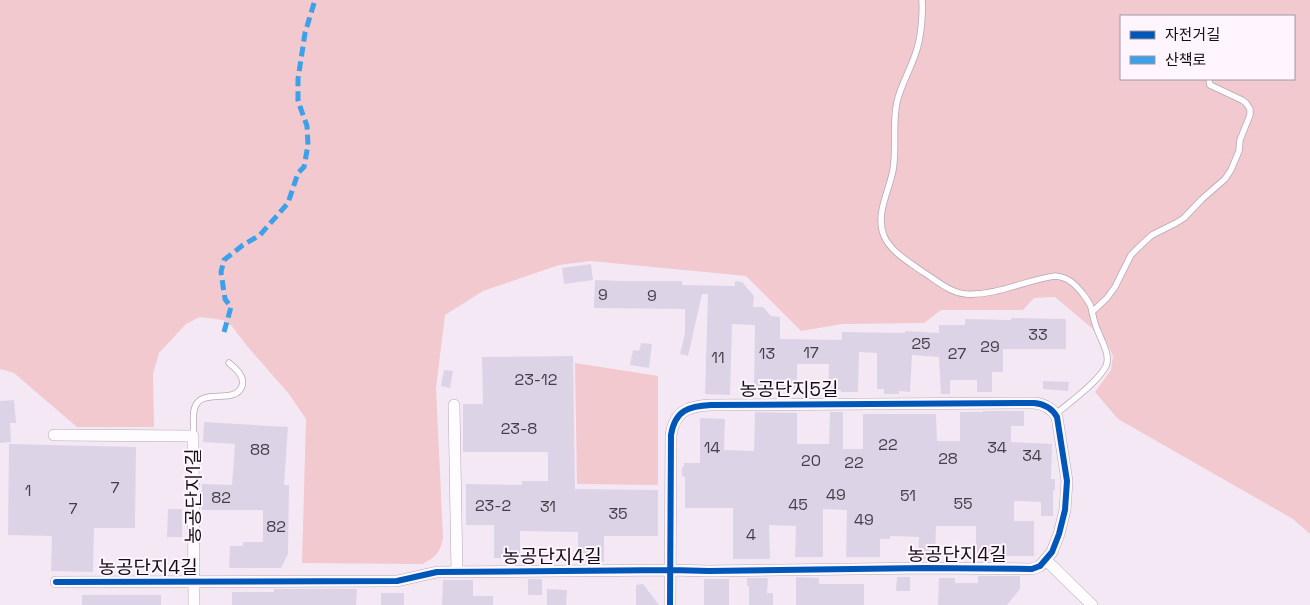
<svg xmlns="http://www.w3.org/2000/svg" width="1310" height="605" viewBox="0 0 1310 605" font-family="'Space Grotesk','Noto Sans KR',sans-serif">
<style>
.green{fill:#f1c9ce;fill-rule:evenodd}
.building{fill:#ddd3e7}
.lines{fill:none;stroke-linecap:round;stroke-linejoin:round}
.service-casing{stroke:#b3a9b3;stroke-width:7}
.minor-casing{stroke:#b3a9b3;stroke-width:12}
.service{stroke:#fefcfe;stroke-width:5.5}
.minor{stroke:#fefcfe;stroke-width:11}
.quiet{stroke:#3da1ea;stroke-width:5;stroke-dasharray:10 5;stroke-linecap:butt}
.cycleway-casing{stroke:#fff5fe;stroke-width:9}
.cycleway{stroke:#0057b8;stroke-width:6}
.labels{text-anchor:middle;dominant-baseline:central;stroke-width:4;stroke-linejoin:round;paint-order:stroke}
.number-label{font-size:16px;fill:#473e4a}
.street-label{font-size:19px;fill:#150d15;stroke:#fff5fe}
</style>
<rect width="100%" height="100%" fill="#f5e8f5"/>
<path class="green" d="M 0,0 L 1310,0 L 1310,534 L 1293,519 L 1118,419 L 1095,392 L 1111,370 L 1113,356 L 1106,340 L 1055,297 L 1034,298 L 1023,310 L 941,310 L 924,323 L 842,324 L 801,331 L 746,276 L 591,261 L 559,265 L 483,291 L 445,315 L 436,388 L 443,538 C 440,553 435,558 422,564 L 302,563 L 306,419 L 289,394 L 247,346 L 231,325 L 223,320 L 200,317 L 186,324 L 159,353 L 153,374 L 154,427 L 77,427 L 14,373 L 0,369 ZM 1121,16 L 1294,16 L 1294,79 L 1121,79 Z
M 575,363 L 658,376 L 658,485 L 577,484 Z"/>
<path class="building" d="M 591,264 L 593,280 L 564,284 L 562,268 Z
M 595,280 L 621,281 L 682,281 L 682,285 L 735,286 L 735,281 L 742,282 L 754,296 L 753,307 L 763,307 L 771,316 L 780,317 L 780,339 L 842,340 L 842,332 L 905,333 L 905,331 L 939,333 L 939,325 L 965,325 L 965,319 L 1011,320 L 1011,318 L 1066,319 L 1066,349 L 1003,349 L 1003,372 L 992,372 L 992,392 L 977,392 L 977,380 L 950,380 L 950,394 L 941,394 L 939,357 L 912,355 L 910,392 L 899,391 L 899,394 L 884,394 L 884,389 L 877,389 L 877,353 L 859,352 L 858,392 L 841,392 L 841,390 L 828,390 L 829,364 L 797,364 L 797,388 L 779,388 L 779,390 L 754,389 L 755,325 L 732,324 L 730,395 L 705,394 L 708,294 L 702,294 L 688,356 L 680,354 L 685,333 L 685,309 L 594,308 Z
M 641,343 L 652,344 L 649,368 L 630,365 L 633,350 L 639,351 Z
M 573,356 L 575,489 L 658,490 L 658,536 L 604,536 L 604,562 L 578,562 L 578,532 L 520,531 L 520,558 L 494,558 L 494,525 L 466,525 L 466,484 L 522,485 L 522,481 L 548,481 L 548,452 L 463,452 L 463,404 L 483,404 L 482,357 Z
M 444,370 L 453,371 L 450,388 L 441,386 Z
M 1043,381 L 1069,382 L 1068,391 L 1043,389 Z
M 14,400 L 16,423 L 10,423 L 11,442 L 0,443 L 0,401 Z
M 983,411 L 1024,411 L 1024,426 L 1011,426 L 1011,442 L 1052,444 L 1051,479 L 1055,479 L 1055,490 L 1053,490 L 1053,516 L 1041,516 L 1041,502 L 1014,501 L 1014,521 L 1034,521 L 1034,556 L 976,556 L 976,526 L 936,526 L 935,559 L 918,559 L 919,537 L 890,536 L 890,539 L 880,539 L 880,557 L 846,557 L 847,510 L 823,509 L 823,557 L 795,557 L 796,526 L 769,525 L 770,559 L 733,559 L 733,508 L 685,508 L 685,477 L 682,476 L 682,467 L 684,467 L 684,463 L 700,463 L 700,418 L 725,419 L 724,450 L 754,451 L 755,412 L 797,413 L 797,444 L 829,444 L 830,412 L 843,412 L 843,449 L 863,449 L 863,414 L 936,414 L 937,441 L 960,441 L 960,412 L 983,412 Z
M 204,422 L 288,427 L 284,485 L 289,485 L 288,554 L 281,568 L 229,568 L 230,546 L 243,546 L 243,542 L 263,542 L 263,510 L 202,510 L 202,484 L 232,485 L 235,444 L 203,442 Z
M 9,444 L 136,447 L 135,528 L 94,528 L 93,572 L 51,571 L 52,536 L 8,535 Z
M 168,509 L 182,509 L 182,537 L 167,537 Z
M 978,576 L 1020,576 L 1020,589 L 1007,605 L 938,605 L 939,578 L 955,578 L 955,583 L 978,583 Z
M 796,577 L 819,578 L 819,584 L 864,584 L 864,605 L 796,605 Z
M 897,577 L 910,577 L 910,591 L 896,591 Z
M 747,578 L 768,578 L 767,593 L 773,593 L 773,605 L 749,605 L 749,586 L 747,586 Z
M 528,579 L 542,579 L 542,595 L 528,595 Z
M 704,579 L 729,579 L 729,605 L 704,605 Z
M 443,580 L 473,580 L 473,596 L 493,596 L 493,605 L 442,605 Z
M 643,584 L 659,605 L 636,605 L 636,585 Z
M 274,589 L 357,589 L 356,605 L 232,605 L 232,592 L 274,592 Z
M 547,589 L 567,590 L 566,605 L 547,605 Z
M 381,593 L 404,593 L 404,605 L 381,605 Z
M 82,595 L 161,595 L 161,605 L 82,605 Z"/>
<g class="lines">
<g class="service-casing">
<path id="service" d="M 922,0 C 923,14 921,36 917,49 C 912,67 901,84 897,102 C 892,124 897,148 893,170 C 889,192 875,214 884,236 C 891,252 909,262 923,272 C 936,280 950,293 966,294 C 996,296 1026,280 1055,276 C 1068,277 1075,284 1083,294 C 1086,298 1089,302 1091,307 C 1093,315 1094,322 1097,329 C 1101,340 1111,355 1106,366 C 1098,382 1070,402 1056,414
M 1092,312 L 1107,298 L 1115,287 L 1131,255 L 1141,245 L 1152,235 L 1176,223 L 1184,218 L 1202,199 L 1225,179 L 1231,170 L 1239,151 L 1240,140 L 1250,115 L 1250,109 L 1246,103 L 1242,100 L 1210,85 L 1209,79
M 193,436 C 195,425 190,409 199,401 C 210,391 236,403 242,386 C 245,376 236,369 229,363"/>
</g>
<g class="minor-casing">
<path id="minor" d="M 454,405 L 457,572
M 54,435 L 193,436 L 194,605
M 1046,560 L 1092,605
M 56,582 L 397,581 L 437,572 L 671,570 L 709,571 L 925,568 L 1032,569 L 1040,566 L 1052,552 L 1059,534 L 1065,510 L 1067,481 L 1057,417 C 1052,408 1045,404 1034,403 L 711,405 C 689,406 675,410 671,435 L 670,605"/>
</g>
<use href="#service" class="service"/>
<use href="#minor" class="minor"/>
<path class="quiet" d="M 224,332 L 231,307 L 225,299 L 221,272 L 224,260 L 243,245 L 260,235 L 288,203 L 298,173 L 304,167 L 308,145 L 307,126 L 298,101 L 298,79 L 305,33 L 315,0"/>
<g class="cycleway-casing">
<path id="cycleway" d="M 56,582 L 397,581 L 437,572 L 671,570 L 709,571 L 925,568 L 1032,569 L 1040,566 L 1052,552 L 1059,534 L 1065,510 L 1067,481 L 1057,417 C 1052,408 1045,404 1034,403 L 711,405 C 689,406 675,410 671,435 L 670,605"/>
</g>
<use href="#cycleway" class="cycleway"/>
</g>
<g class="labels">
<g class="number-label">
<text x="603" y="294">9</text>
<text x="652" y="295">9</text>
<text x="1038" y="334">33</text>
<text x="921" y="343">25</text>
<text x="990" y="346">29</text>
<text x="811" y="352">17</text>
<text x="767" y="353">13</text>
<text x="957" y="353">27</text>
<text x="718" y="357">11</text>
<text x="536" y="379">23-12</text>
<text x="519" y="428">23-8</text>
<text x="888" y="444">22</text>
<text x="712" y="447">14</text>
<text x="997" y="447">34</text>
<text x="260" y="449">88</text>
<text x="1032" y="455">34</text>
<text x="948" y="458">28</text>
<text x="811" y="460">20</text>
<text x="854" y="462">22</text>
<text x="115" y="487">7</text>
<text x="28" y="490">1</text>
<text x="836" y="494">49</text>
<text x="908" y="495">51</text>
<text x="221" y="497">82</text>
<text x="963" y="503">55</text>
<text x="798" y="504">45</text>
<text x="493" y="505">23-2</text>
<text x="548" y="506">31</text>
<text x="73" y="508">7</text>
<text x="618" y="513">35</text>
<text x="864" y="519">49</text>
<text x="276" y="526">82</text>
<text x="751" y="534">4</text>
</g>
<g class="street-label">
<text x="789" y="389">농공단지5길</text>
<text transform="translate(193 496) rotate(-90)">농공단지1길</text>
<text x="957" y="554">농공단지4길</text>
<text x="552" y="556">농공단지4길</text>
<text x="148" y="567">농공단지4길</text>
</g>
</g>
<rect x="1120" y="15" width="175" height="65" fill="#fff5fe" stroke="#a198a1"/>
<rect x="1130" y="31" width="25" height="8" fill="#0057b8" stroke="#a198a1"/>
<text x="1165" y="40" font-size="15" fill="#150d15">자전거길</text>
<rect x="1130" y="56" width="25" height="8" fill="#3da1ea" stroke="#a198a1"/>
<text x="1165" y="65" font-size="15" fill="#150d15">산책로</text>
</svg>
